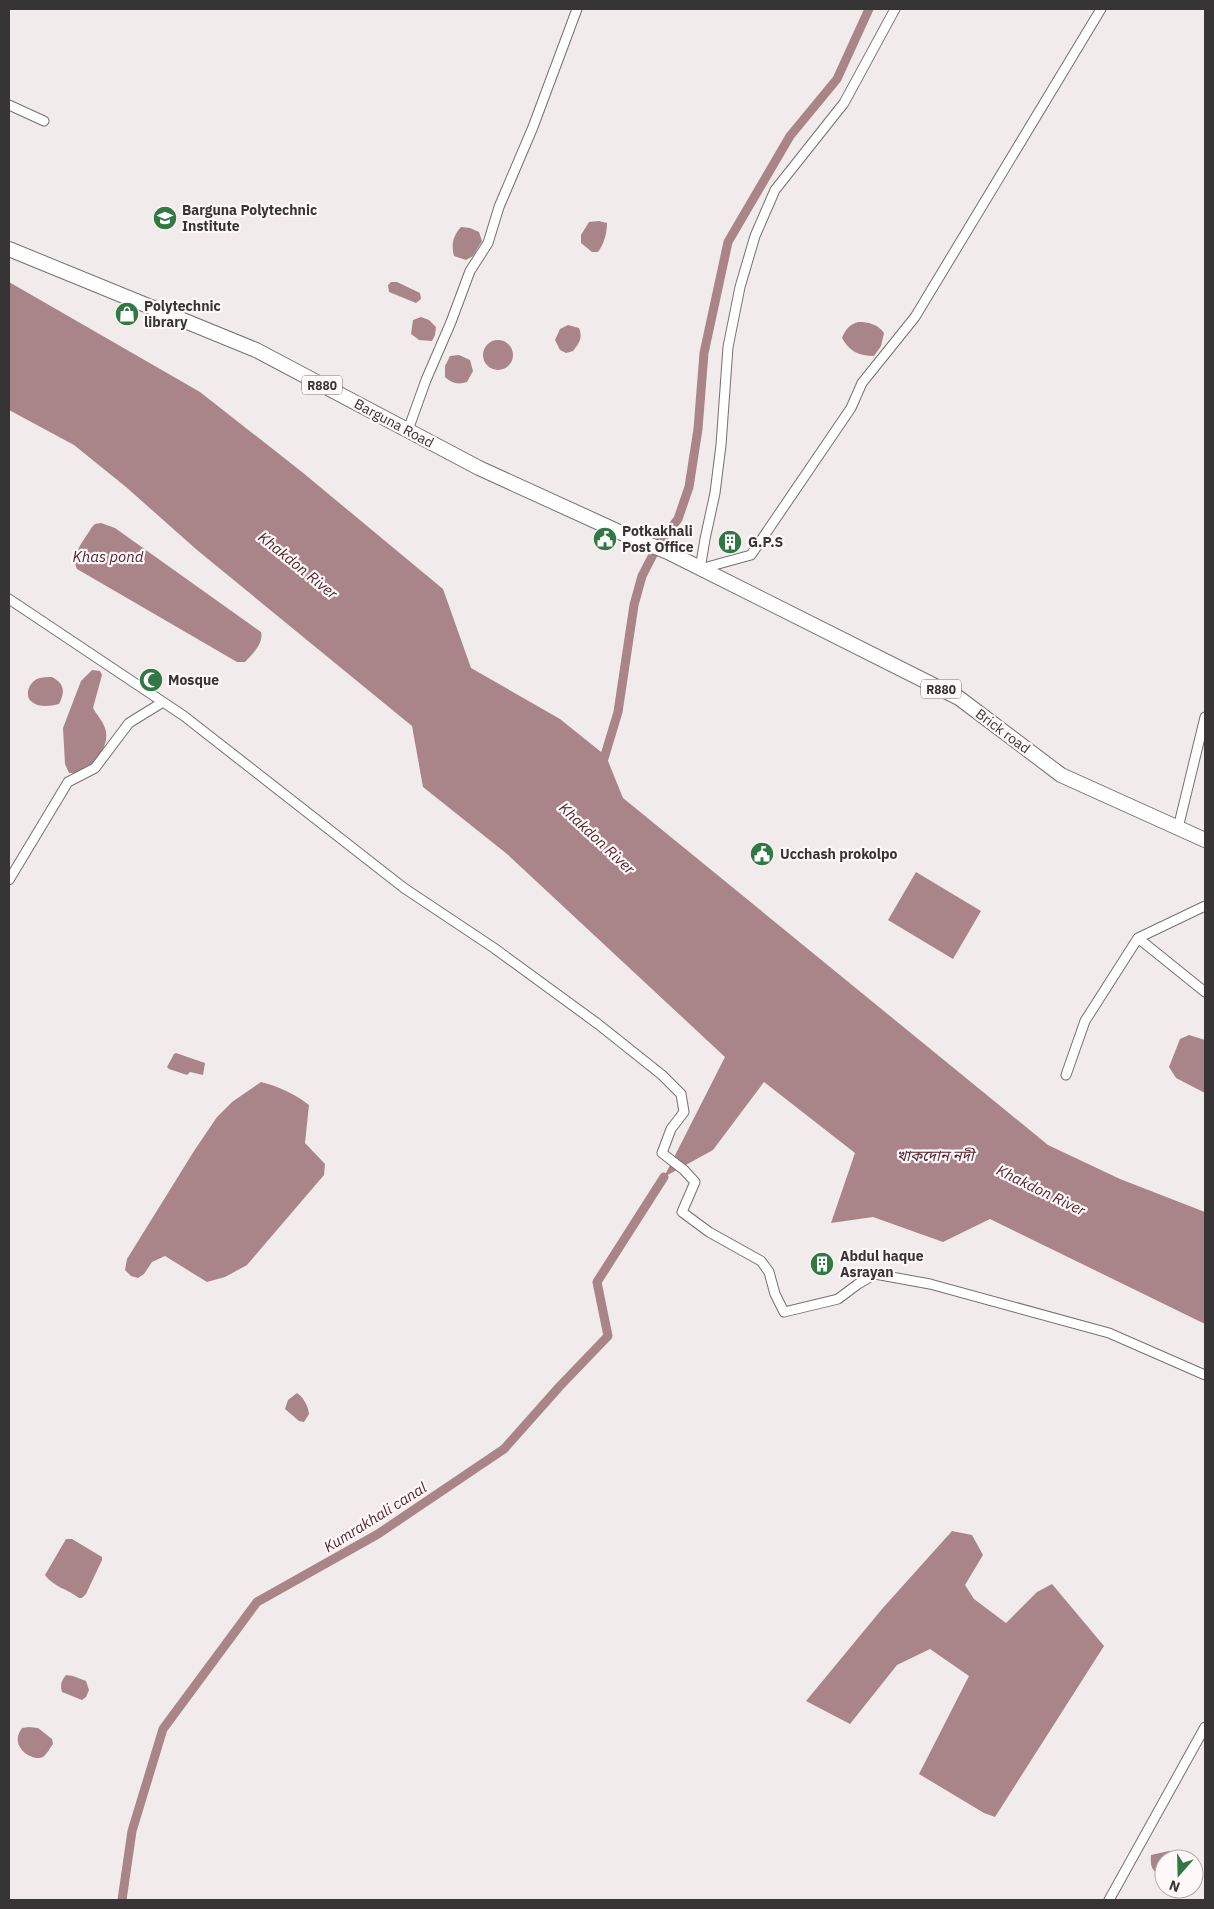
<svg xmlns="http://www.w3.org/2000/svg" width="1214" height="1909" viewBox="0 0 1214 1909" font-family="'IBM Plex Sans','Noto Sans Bengali',sans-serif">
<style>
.water{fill:#a98589}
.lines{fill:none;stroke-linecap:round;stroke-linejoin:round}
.canal{stroke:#a98589;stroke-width:9}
.street-casing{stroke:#767071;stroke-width:11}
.primary-casing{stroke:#767071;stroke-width:16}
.street{stroke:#fff;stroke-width:9}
.primary{stroke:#fff;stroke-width:14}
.labels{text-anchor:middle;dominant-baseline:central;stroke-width:4.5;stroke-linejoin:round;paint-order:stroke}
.shield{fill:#fef8f9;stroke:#736f70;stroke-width:1}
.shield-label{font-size:12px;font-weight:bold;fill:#373435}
.poi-label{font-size:14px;font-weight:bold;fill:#373435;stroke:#fef8f9;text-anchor:start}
.street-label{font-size:14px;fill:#373435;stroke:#fef8f9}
.water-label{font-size:15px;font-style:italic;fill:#56252d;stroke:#fef8f9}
</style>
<rect width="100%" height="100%" fill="#f2ebeb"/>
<path class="water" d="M 599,221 L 607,223 C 607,233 604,244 598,252 L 592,252 L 581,243 L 581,235 L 589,222 Z
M 461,227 L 470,228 L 479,232 L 482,241 L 473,256 L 466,260 L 454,256 C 451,244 453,236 461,227 Z
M 9,282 L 200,392 L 302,472 L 443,589 L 471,668 L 560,719 L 606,756 L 623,798 L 1048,1145 L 1120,1179 L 1205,1212 L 1205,1324 L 990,1219 L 943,1242 L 873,1217 L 831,1223 L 855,1153 L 764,1082 L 713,1150 L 664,1177 L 725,1057 L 507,854 L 423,787 L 412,726 L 197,550 L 126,487 L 74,445 L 9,410 Z
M 391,282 L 397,282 L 420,293 L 421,299 L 416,303 L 389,292 L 388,285 Z
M 421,317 L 429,320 L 436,327 L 435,335 L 432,341 L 419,340 L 411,334 L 413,320 Z
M 858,322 C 868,322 878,324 884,333 L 881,346 L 874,356 C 859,356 849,351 842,338 C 845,330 850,324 858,322 Z
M 568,325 L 579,328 C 583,338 579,343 573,351 L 566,353 L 560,350 L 555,340 L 560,329 Z
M483 355a15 15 0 1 1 30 0a15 15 0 1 1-30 0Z
M 459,355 L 470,360 L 473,371 L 467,382 C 458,385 451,383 445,377 L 445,366 L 450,356 Z
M 101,523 L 115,528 L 261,632 C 264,643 252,655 245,662 L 237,662 L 77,569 C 70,555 85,539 92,527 L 95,524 Z
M 92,670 L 100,671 L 102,675 L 93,708 C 96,714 103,721 105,728 C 112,747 89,775 69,773 L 65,764 L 63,728 L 81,681 Z
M 52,677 C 65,684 65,692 59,704 C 50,706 40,708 32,702 C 23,695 30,680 40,678 C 44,677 48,677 52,677 Z
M 916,872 L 981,911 L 953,959 L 888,920 Z
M 1189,1035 L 1205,1040 L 1205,1093 L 1176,1078 L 1169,1067 L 1180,1039 Z
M 176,1053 L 205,1063 L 203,1075 L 190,1072 L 187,1075 L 169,1069 L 167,1067 L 174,1054 Z
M 261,1082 C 278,1086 295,1094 309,1105 L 305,1143 L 325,1164 L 324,1175 L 247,1265 L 225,1277 L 207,1282 L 165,1256 L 152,1262 L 144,1274 L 138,1278 L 131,1276 L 125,1270 L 127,1259 L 194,1151 L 217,1117 L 232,1102 Z
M 297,1393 C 304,1398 308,1406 309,1414 L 304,1422 L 299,1421 L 285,1409 L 288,1400 Z
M 952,1531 L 972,1535 L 983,1555 L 965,1585 L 974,1599 L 1006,1623 L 1037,1592 L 1052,1584 L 1104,1646 L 995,1817 L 984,1813 L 919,1774 L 969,1676 L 930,1649 L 897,1665 L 850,1724 L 806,1701 L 882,1609 Z
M 66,1539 L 72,1539 L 102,1557 L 102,1560 L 86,1594 L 82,1598 L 79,1598 C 69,1590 52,1586 45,1575 Z
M 66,1675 L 73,1676 L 86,1681 L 89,1690 L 86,1697 L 82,1700 L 62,1692 C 60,1685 61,1681 66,1675 Z
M 29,1727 L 38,1728 L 52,1739 L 53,1744 C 50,1748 47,1754 43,1757 C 32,1762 8,1746 22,1728 Z
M 1169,1851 L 1182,1859 L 1164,1859 L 1164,1877 C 1152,1871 1150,1868 1151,1855 Z"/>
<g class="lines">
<path class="canal" d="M 602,765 L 618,712 L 634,605 L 642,576 L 658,545 L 678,519 L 689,487 L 698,429 L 704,353 L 728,242 L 790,136 L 837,79 L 869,9
M 122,1900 L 132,1831 L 163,1729 L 257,1602 L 378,1534 L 504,1449 L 560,1386 L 608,1336 L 597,1282 L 664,1177"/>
<g class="street-casing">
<path id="street" d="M 895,9 L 844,103 L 775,190 L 755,236 L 740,287 L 728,347 L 721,445 L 715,493 L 705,539 L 700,569 L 751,555 L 851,408 L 862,383 L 915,317 L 1101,9
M 9,105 L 44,121
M 408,430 L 426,380 L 451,322 L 470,271 L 488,243 L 499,207 L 533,127 L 577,9
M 9,599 L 184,716 L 404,888 L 494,948 L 598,1024 L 662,1075 L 681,1094 L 684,1112 L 671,1129 L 662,1153 L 684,1170 L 695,1182 L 682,1212 L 709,1232 L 761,1261 L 769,1272 L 775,1294 L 784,1312 L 838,1299 L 858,1284 L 875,1274 L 930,1284 L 1109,1333 L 1205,1375
M 1178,828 L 1205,717
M 9,880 L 68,782 L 95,768 L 129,723 L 163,702
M 1138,938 L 1205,992
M 1066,1075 L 1085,1021 L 1138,938 L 1205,906
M 1109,1900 L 1205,1727"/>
</g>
<g class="primary-casing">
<path id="primary" d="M 9,249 L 256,350 L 479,468 L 628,536 L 668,552 L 959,698 L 1061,775 L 1205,840"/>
</g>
<use href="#street" class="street"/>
<use href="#primary" class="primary"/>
</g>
<defs>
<g id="university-disc" transform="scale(1.25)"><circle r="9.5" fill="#327844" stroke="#fef8f9"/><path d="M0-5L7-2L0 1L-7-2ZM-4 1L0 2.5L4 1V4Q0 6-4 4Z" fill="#fff"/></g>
<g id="shop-disc" transform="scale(1.25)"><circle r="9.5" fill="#327844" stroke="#fef8f9"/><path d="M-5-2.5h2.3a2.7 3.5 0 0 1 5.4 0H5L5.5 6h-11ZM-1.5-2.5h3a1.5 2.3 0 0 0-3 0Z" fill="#fff"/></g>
<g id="civic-disc" transform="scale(1.25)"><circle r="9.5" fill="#327844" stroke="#fef8f9"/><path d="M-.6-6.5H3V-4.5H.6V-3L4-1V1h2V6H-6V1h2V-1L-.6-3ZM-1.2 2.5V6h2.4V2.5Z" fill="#fff"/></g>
<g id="building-disc" transform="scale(1.25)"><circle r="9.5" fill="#327844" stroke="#fef8f9"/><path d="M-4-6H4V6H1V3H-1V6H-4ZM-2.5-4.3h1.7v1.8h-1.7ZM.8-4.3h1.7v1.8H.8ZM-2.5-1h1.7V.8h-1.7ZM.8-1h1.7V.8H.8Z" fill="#fff"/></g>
<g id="mosque-disc" transform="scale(1.25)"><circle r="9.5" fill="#327844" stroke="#fef8f9"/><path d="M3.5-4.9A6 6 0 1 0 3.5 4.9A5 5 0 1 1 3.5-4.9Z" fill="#fff"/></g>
</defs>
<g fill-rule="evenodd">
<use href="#university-disc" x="165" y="218"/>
<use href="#shop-disc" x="127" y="314"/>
<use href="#civic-disc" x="605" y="539"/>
<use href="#building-disc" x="730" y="542"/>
<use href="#mosque-disc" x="151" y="680"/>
<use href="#civic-disc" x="762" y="854"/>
<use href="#building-disc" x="822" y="1264"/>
</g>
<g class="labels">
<g class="shield">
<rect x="302" y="375.5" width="40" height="19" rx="4"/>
<rect x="921" y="679.5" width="40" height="19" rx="4"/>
</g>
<g class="shield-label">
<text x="322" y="385">R880</text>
<text x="941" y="689">R880</text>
</g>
<g class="poi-label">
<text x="182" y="210">Barguna Polytechnic<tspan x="182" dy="16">Institute</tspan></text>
<text x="144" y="306">Polytechnic<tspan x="144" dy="16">library</tspan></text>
<text x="622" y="531">Potkakhali<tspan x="622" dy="16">Post Office</tspan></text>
<text x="748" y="542">G.P.S</text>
<text x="168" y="680">Mosque</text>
<text x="780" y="854">Ucchash prokolpo</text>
<text x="840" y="1256">Abdul haque<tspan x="840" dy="16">Asrayan</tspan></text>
</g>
<g class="street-label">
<text transform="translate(394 423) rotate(28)">Barguna Road</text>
<text transform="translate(1003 731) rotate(37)">Brick road</text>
</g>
<g class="water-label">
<text x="108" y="556">Khas pond</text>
<text transform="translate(298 565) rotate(39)">Khakdon River</text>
<text transform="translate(597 838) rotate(43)">Khakdon River</text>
<text x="935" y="1155">খাকদোন নদী</text>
<text transform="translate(1041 1190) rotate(26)">Khakdon River</text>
<text transform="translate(375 1517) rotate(-32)">Kumrakhali canal</text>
</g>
</g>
<rect width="1214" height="1909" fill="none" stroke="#373435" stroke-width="20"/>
<g transform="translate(1179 1874) rotate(200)"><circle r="24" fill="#fef8f9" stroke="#aeaaab"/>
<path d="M0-4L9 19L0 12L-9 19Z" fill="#327844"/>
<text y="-8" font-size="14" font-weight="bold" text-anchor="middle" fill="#373435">N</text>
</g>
</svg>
